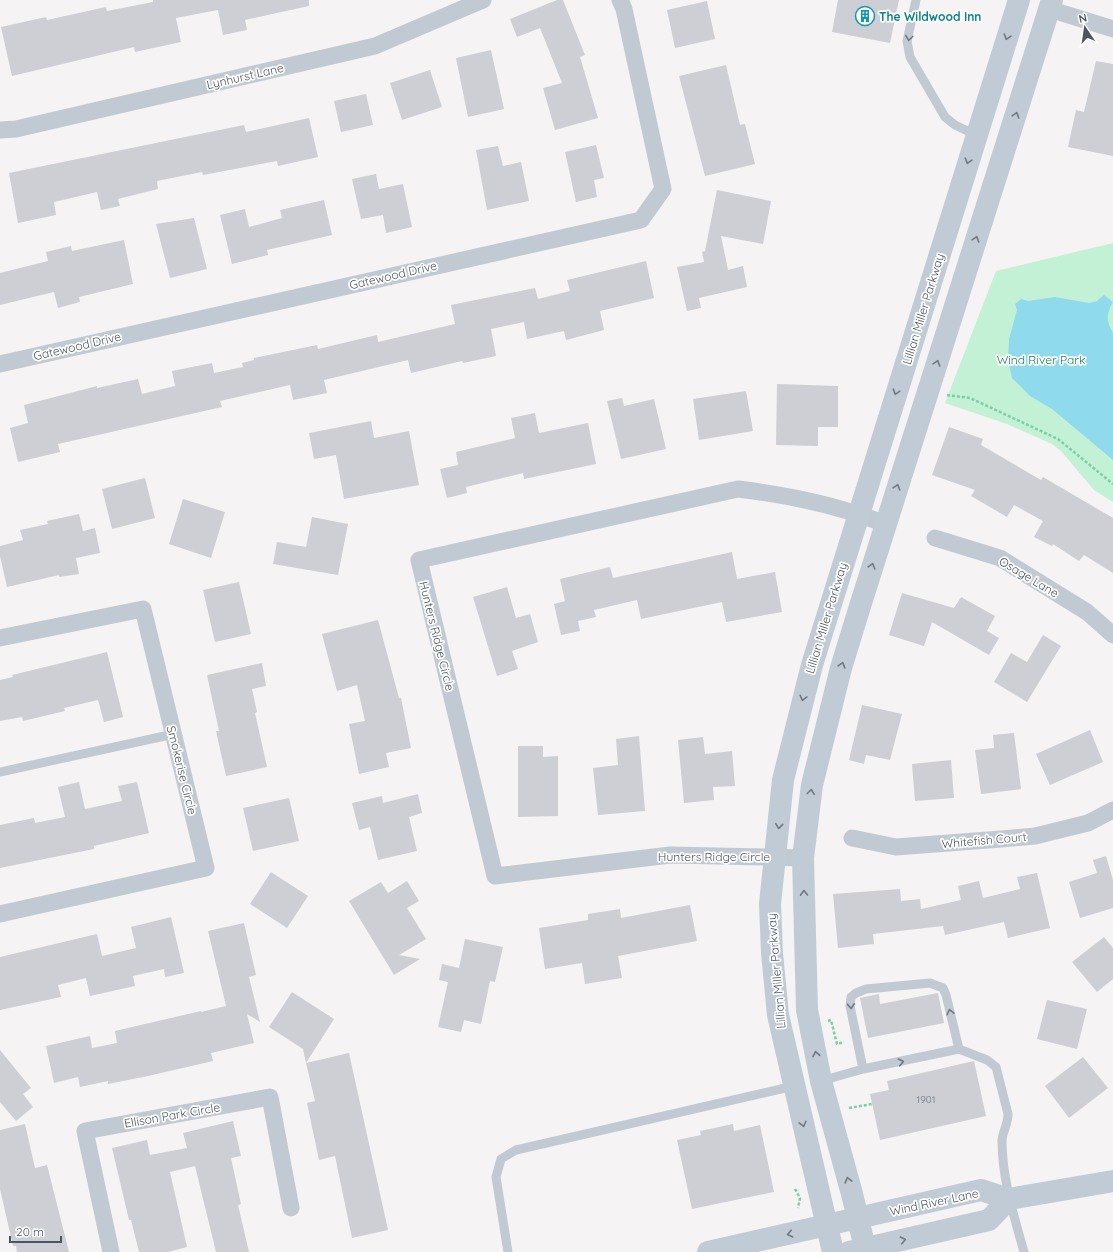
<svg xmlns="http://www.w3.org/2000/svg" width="1113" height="1252" viewBox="0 0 1113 1252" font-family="Quicksand,sans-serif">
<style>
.green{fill:#c3f1d5}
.water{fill:#90daee}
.building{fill:#cdcfd5}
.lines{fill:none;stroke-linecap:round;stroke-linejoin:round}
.path{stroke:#7ad0a6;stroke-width:2.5;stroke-dasharray:3 2;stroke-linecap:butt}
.lane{stroke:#c1cad2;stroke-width:9}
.street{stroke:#c1cad2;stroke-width:17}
.secondary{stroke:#c1cbd6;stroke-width:22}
.oneway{stroke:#6e7984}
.oneway2{stroke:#6e7983}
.labels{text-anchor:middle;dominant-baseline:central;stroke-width:3.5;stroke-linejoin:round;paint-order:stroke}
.number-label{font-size:10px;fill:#6b747e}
.culture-label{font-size:12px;font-weight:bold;fill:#0d838f;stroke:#fff;text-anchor:start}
.street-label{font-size:12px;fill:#4a5661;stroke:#fff}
.park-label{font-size:12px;fill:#17864f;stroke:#fff}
</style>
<rect width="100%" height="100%" fill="#f5f3f3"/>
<path class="green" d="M 1113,243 L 1113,502 L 1094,490 L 1061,451 L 1052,444 L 1007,424 L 945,403 L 996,271 Z"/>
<path class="water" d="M 1104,295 L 1113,302 C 1106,314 1106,321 1113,333 L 1113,460 L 1052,409 L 1030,396 L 1012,378 L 1008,360 L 1009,339 L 1017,310 L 1015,304 L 1021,299 L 1028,301 L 1055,297 L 1089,303 L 1097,301 Z"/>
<path class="building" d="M 153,0 L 309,0 L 309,6 L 245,20 L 247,30 L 223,35 L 218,10 L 176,18 L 181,42 L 135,52 L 134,47 L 12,76 L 1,27 L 46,17 L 47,20 L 106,7 L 107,11 L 153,2 Z
M 557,0 L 563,0 L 585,55 L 580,57 L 598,118 L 555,130 L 543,88 L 562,83 L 540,28 L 517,37 L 510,19 Z
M 838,0 L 899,0 L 890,43 L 832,32 Z
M 707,1 L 715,39 L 675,48 L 667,10 Z
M 491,50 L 504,109 L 468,117 L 456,58 Z
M 1096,61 L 1113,64 L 1113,156 L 1068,147 L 1076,110 L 1084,112 Z
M 726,65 L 740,125 L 745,124 L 755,164 L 705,176 L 679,76 Z
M 430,70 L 442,107 L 402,120 L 390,83 Z
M 366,94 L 373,125 L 341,132 L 334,101 Z
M 309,118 L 318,157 L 278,166 L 277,161 L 203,175 L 202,172 L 157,181 L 158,189 L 118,199 L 120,206 L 101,210 L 97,192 L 54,202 L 56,215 L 18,223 L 9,173 L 244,125 L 246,132 Z
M 596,145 L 604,178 L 594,180 L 597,197 L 576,202 L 565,152 Z
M 498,146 L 503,166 L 521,162 L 529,201 L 487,210 L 476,150 Z
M 376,174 L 379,189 L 403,184 L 412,227 L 386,233 L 383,215 L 361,219 L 352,179 Z
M 717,190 L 771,201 L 763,244 L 721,236 L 728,270 L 743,266 L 747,287 L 699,298 L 701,308 L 687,311 L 677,267 L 704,262 L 702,252 L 705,251 Z
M 324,200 L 332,235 L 267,250 L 268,255 L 232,264 L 220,215 L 245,209 L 249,227 L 282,218 L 280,210 Z
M 194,218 L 207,269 L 170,278 L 156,224 Z
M 124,240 L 133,284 L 79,297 L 80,302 L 58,308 L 54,292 L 0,305 L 0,273 L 48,261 L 46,252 L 71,246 L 72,251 Z
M 646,261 L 654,298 L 600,311 L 604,330 L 566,340 L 564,331 L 527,339 L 524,322 L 491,329 L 496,356 L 463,363 L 462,361 L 411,373 L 408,360 L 324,380 L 327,393 L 293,400 L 290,385 L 220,401 L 222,407 L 58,444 L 60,452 L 18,462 L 10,428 L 28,423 L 24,405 L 97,386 L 97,388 L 138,379 L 142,394 L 175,386 L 172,371 L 212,363 L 214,373 L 243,367 L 242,363 L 254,360 L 254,358 L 317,345 L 318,349 L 377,335 L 378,342 L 455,324 L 451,305 L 535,288 L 538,299 L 570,291 L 567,280 Z
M 777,384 L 838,386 L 838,427 L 818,427 L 818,446 L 776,445 Z
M 746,391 L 753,431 L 699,440 L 693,399 Z
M 622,398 L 624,406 L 654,399 L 666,449 L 621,459 L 607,401 Z
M 535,413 L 539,433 L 588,423 L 596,464 L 524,479 L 523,473 L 466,487 L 467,493 L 447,498 L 440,469 L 458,465 L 456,452 L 515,438 L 511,418 Z
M 371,421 L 374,438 L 409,431 L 419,485 L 344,499 L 336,455 L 314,459 L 309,433 Z
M 949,427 L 983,439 L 981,445 L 1041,480 L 1043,477 L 1113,518 L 1113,573 L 1084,555 L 1079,561 L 1053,544 L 1052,546 L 1034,537 L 1043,521 L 1014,505 L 1007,517 L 971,496 L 975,490 L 932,475 Z
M 145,478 L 155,518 L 112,529 L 102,489 Z
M 183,499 L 225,512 L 211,558 L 169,544 Z
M 79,514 L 83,531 L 95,528 L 100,553 L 76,558 L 79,574 L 59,577 L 59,575 L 7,587 L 0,556 L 0,546 L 23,540 L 20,530 L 48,524 L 47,521 Z
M 312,517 L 348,524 L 338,575 L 273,564 L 277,542 L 306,547 Z
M 732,552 L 737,579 L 775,572 L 782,612 L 726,622 L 722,602 L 641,619 L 637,600 L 594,610 L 596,617 L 578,621 L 580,631 L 561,635 L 554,604 L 565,601 L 560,579 L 610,567 L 613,578 Z
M 239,582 L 251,634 L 215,642 L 203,590 Z
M 507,587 L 516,618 L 530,614 L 538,642 L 512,651 L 518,669 L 497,676 L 473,597 Z
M 902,593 L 954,608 L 961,597 L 995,616 L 987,631 L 999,638 L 989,655 L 932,622 L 924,646 L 889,635 Z
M 378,620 L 399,698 L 401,698 L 411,748 L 386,753 L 389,767 L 359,774 L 349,724 L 365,721 L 357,685 L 337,691 L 322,634 Z
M 1043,635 L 1061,646 L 1027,702 L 994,682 L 1011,653 L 1027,662 Z
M 107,652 L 123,717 L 104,722 L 98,700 L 64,708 L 65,711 L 23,721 L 22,717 L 0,721 L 0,680 L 13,677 L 12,675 Z
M 262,663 L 266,686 L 252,689 L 257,712 L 255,713 L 267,767 L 226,776 L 216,731 L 219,731 L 207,675 Z
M 862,705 L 902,714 L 890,760 L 866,755 L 864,764 L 849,760 Z
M 1090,730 L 1103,762 L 1050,785 L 1036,754 Z
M 1014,733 L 1021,789 L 981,794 L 975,750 L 994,748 L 993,735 Z
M 639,736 L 645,811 L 598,815 L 593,768 L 618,765 L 616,739 Z
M 703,737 L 705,754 L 732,751 L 735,786 L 713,787 L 714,800 L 684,803 L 678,740 Z
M 518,746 L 543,746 L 543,757 L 558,756 L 558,816 L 518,817 Z
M 951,760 L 954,798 L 915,801 L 912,764 Z
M 79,782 L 85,809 L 122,801 L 118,786 L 137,782 L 149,833 L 94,846 L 94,849 L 0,868 L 0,825 L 34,818 L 35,823 L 65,817 L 58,787 Z
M 418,794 L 422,813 L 409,817 L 417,851 L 378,860 L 370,827 L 359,830 L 352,803 L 382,796 L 383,803 Z
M 289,798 L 299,841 L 253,851 L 243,808 Z
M 1106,856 L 1113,880 L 1113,908 L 1080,918 L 1069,882 L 1097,873 L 1093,860 Z
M 271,872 L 308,896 L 287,928 L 250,904 Z
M 1037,873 L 1050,928 L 1008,938 L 1004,922 L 945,935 L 943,926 L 873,934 L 874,944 L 838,948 L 833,894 L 900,889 L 901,901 L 920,899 L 921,909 L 961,900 L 958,886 L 979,881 L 983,898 L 1020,889 L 1017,877 Z
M 407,881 L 419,901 L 407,908 L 426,939 L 399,955 L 420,959 L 394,975 L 349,901 L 381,882 L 388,893 Z
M 690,905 L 697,941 L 618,956 L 622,978 L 585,984 L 582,963 L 545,969 L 539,928 L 588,920 L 588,914 L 620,909 L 621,918 Z
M 171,917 L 184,973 L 165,977 L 164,969 L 133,976 L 135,986 L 90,996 L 86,978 L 58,985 L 61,997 L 0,1010 L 0,957 L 97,934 L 102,956 L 136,948 L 131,927 Z
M 244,923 L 256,975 L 249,977 L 260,1022 L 247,1014 L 254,1043 L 211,1053 L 213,1061 L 148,1076 L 108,1084 L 108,1081 L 80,1087 L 78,1077 L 54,1083 L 46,1046 L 90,1036 L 92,1048 L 117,1043 L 115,1031 L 201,1011 L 201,1012 L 226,1006 L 208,931 Z
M 1104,937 L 1113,948 L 1113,979 L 1097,992 L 1072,962 Z
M 465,939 L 503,947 L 495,982 L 490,981 L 481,1024 L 464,1020 L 461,1032 L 438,1027 L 448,982 L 439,980 L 442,964 L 459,968 Z
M 292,992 L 334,1019 L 306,1063 L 303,1049 L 269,1027 Z
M 938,993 L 944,1023 L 868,1038 L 860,998 L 879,994 L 880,1004 Z
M 1047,1000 L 1087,1009 L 1077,1049 L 1037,1039 Z
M 0,1050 L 31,1088 L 23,1094 L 33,1107 L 16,1121 L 0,1102 Z
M 349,1053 L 388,1230 L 352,1238 L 335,1156 L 319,1160 L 307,1103 L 315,1101 L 306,1063 Z
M 1083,1057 L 1108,1088 L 1069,1118 L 1045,1086 Z
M 974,1061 L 986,1116 L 880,1140 L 870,1094 L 889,1090 L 887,1081 Z
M 233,1121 L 241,1156 L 231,1158 L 241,1204 L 238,1205 L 249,1252 L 216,1252 L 195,1166 L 170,1172 L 187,1247 L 168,1252 L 139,1252 L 131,1220 L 129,1220 L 112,1148 L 147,1140 L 150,1155 L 187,1148 L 183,1133 Z
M 25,1124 L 35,1168 L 47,1165 L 69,1252 L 17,1252 L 16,1246 L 13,1246 L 0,1189 L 0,1130 Z
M 733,1124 L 734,1131 L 760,1125 L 774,1192 L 692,1209 L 677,1140 L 701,1135 L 700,1131 Z"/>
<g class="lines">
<path class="path" d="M 947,395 L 970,398 L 1058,439 L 1113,484
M 828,1021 L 831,1020 L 837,1044 L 844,1042
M 849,1108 L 872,1104
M 795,1189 L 800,1198 L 798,1208"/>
<path class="lane" d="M 916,0 L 907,41 L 910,57 L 945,117 L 955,125 L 976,135
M 0,772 L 174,734
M 863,1069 L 850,1006 L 851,997 L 856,993 L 866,989 L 930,983 L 943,988 L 946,995 L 959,1049
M 821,1081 L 863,1069 L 959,1049 L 987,1060 L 996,1067 L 1008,1114 C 1008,1124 1003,1131 1002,1140 C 1002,1179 1014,1216 1024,1252
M 508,1252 L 496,1177 L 501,1159 L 516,1150 L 794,1086"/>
<path class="street" d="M 1049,9 L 1113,29
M 0,130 L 16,129 L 375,46 L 483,0
M 0,364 L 641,220 L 663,189 L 624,9 L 620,0
M 935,538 L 1000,558 L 1087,612 L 1113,635
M 0,638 L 143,609 L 206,868 L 0,914
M 852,838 L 896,847 L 1001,839 L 1035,836 L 1088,823 L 1113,810
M 803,858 L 670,855 L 495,876 L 419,560 L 738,489 C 788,495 838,505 885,524
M 111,1252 L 85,1131 L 270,1097 L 291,1208"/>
<path class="secondary" d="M 708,1252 L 981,1190 L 1009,1199 L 1113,1181
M 833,1252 L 778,1015 L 772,953 L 770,904 L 783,780 L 812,665 L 1019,0
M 849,1252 L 989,1220 L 1009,1199
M 866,1252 L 852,1194 L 821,1081 L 807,1010 L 803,858 L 812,785 L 841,668 L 861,603 L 1052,0"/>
</g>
<defs><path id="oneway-chevron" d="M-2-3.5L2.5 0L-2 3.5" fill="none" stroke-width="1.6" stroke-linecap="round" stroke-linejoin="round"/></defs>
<g class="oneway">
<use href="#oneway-chevron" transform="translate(1007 37) rotate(107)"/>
<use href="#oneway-chevron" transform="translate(1016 115) rotate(-72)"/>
<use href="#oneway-chevron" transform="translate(968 161) rotate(107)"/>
<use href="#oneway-chevron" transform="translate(976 239) rotate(-72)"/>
<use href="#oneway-chevron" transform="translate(937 363) rotate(-72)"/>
<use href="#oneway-chevron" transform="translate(896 392) rotate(108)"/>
<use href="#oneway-chevron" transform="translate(897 487) rotate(-72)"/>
<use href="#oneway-chevron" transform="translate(872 566) rotate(-73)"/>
<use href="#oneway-chevron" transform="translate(842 665) rotate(-74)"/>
<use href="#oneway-chevron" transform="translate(803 698) rotate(104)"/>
<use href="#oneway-chevron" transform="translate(811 792) rotate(-83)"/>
<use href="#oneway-chevron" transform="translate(779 826) rotate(96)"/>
<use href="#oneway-chevron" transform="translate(804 893) rotate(-91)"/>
<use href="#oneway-chevron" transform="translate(816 1054) rotate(-101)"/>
<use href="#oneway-chevron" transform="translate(803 1124) rotate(76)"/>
<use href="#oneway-chevron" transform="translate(848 1180) rotate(-105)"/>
<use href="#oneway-chevron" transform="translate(790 1234) rotate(167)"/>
<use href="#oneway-chevron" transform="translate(903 1240) rotate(-13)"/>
</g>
<g class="oneway2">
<use href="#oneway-chevron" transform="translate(909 38) rotate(98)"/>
<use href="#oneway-chevron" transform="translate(851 1006) rotate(87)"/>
<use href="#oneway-chevron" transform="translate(950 1012) rotate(-103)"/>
<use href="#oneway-chevron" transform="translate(901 1062) rotate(-12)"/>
</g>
<defs>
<g id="building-ring" transform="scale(1)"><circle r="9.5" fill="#fff" stroke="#0f9aa8" stroke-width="1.5"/><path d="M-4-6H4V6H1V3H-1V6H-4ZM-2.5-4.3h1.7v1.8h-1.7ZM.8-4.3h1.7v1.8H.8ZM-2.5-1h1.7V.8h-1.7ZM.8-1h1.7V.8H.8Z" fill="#0f9aa8"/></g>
</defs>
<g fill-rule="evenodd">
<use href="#building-ring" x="865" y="16"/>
</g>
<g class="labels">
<g class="number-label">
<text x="926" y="1099">1901</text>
</g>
<g class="culture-label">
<text x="879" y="16">The Wildwood Inn</text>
</g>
<g class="street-label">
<text transform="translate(245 76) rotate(-13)">Lynhurst Lane</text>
<text transform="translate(393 275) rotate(-13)">Gatewood Drive</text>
<text transform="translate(923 309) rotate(-73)">Lillian Miller Parkway</text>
<text transform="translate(77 346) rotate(-13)">Gatewood Drive</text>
<text transform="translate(1029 577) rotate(31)">Osage Lane</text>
<text transform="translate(826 618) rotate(-73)">Lillian Miller Parkway</text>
<text transform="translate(437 636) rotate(76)">Hunters Ridge Circle</text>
<text transform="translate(182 770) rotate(76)">Smokerise Circle</text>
<text transform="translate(984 840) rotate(-5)">Whitefish Court</text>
<text x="714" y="856">Hunters Ridge Circle</text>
<text transform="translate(776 971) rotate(-95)">Lillian Miller Parkway</text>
<text transform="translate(172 1115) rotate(-10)">Ellison Park Circle</text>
<text transform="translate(934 1202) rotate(-12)">Wind River Lane</text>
</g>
<g class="park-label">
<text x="1041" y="359">Wind River Park</text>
</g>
</g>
<g transform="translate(1085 28) rotate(347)" stroke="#ffffff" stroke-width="3" paint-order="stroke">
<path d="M0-3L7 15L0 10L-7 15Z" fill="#4a5661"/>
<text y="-6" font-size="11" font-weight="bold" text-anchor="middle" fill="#4a5661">N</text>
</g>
<path d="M10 1236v6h51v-6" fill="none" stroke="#4a5661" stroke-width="2"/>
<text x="16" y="1236" font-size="12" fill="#4a5661" stroke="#ffffff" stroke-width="3" paint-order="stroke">20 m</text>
</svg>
